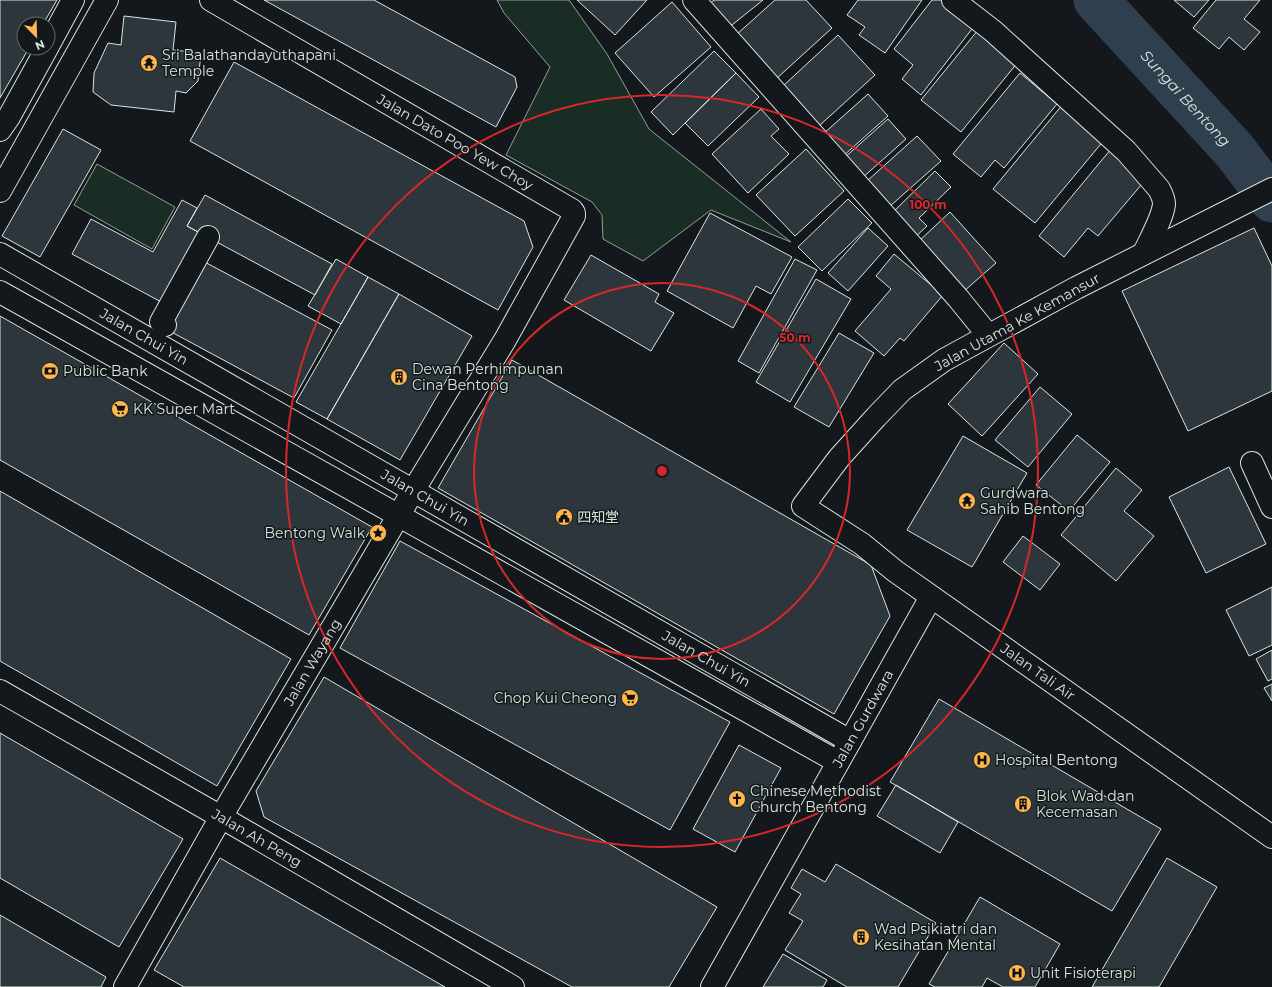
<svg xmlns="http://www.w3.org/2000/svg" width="1272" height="987" viewBox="0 0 1272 987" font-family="Montserrat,'Noto Sans SC',sans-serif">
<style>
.green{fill:#1a2d24;stroke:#939e99}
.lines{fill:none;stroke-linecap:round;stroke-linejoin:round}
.river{stroke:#2f3f4d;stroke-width:45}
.building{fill:#2c363c;stroke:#d8e6dc}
.minor-casing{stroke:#d8e6dc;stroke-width:24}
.major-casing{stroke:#d8e6dc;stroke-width:24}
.minor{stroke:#14181c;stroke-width:22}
.major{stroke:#14181c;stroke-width:22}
.ring{fill:none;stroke:#d62828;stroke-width:2}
.labels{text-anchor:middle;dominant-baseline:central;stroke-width:3;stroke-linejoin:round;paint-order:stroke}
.poi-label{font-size:14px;fill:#d8e6dc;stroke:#14181c;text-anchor:start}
.street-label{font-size:14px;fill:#d8e6dc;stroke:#14181c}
.water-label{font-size:15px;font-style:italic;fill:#d8e6dc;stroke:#14181c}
.centre{fill:#d62828;stroke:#14181c;stroke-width:2}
.ring-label{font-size:12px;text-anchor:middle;font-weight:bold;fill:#d62828;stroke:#14181c;stroke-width:3;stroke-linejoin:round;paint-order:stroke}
</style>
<rect width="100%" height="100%" fill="#14181c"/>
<path class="green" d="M 497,0 L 569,0 L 607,54 L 649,129 L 791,242 L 711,210 L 643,261 L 603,239 L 602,215 L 592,202 L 506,155 L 550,67 L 504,13 Z
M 97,164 L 175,207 L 152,249 L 74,205 Z"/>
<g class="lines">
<path class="river" id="s1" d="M 1096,0 L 1234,150 L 1272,200"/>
</g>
<path class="building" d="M 0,0 L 57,0 L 43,24 L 24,24 L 24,48 L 29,48 L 0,98 Z
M 264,0 L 374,0 L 515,77 L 517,87 L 496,127 Z
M 577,0 L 647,0 L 615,35 Z
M 714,0 L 763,0 L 727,29 L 707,6 Z
M 775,0 L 806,0 L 832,28 L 776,79 L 736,35 Z
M 858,0 L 922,0 L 885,53 L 859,35 L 865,27 L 847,15 Z
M 932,0 L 942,0 L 975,25 L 921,95 L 902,79 L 913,65 L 894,49 Z
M 1174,0 L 1209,0 L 1194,17 Z
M 1216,0 L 1260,0 L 1244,19 L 1260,32 L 1244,50 L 1229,37 L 1219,49 L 1193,28 Z
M 672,2 L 711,47 L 654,97 L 615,53 Z
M 124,16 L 176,22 L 173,50 L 201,53 L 198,81 L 186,93 L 176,91 L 174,112 L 111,105 L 93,92 L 94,73 L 108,43 L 121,45 Z
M 978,30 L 1018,62 L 961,132 L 921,100 Z
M 838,35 L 875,75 L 819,126 L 782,87 Z
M 714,51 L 736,73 L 673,135 L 651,112 Z
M 234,62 L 524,221 L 533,247 L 498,310 L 190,141 Z
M 736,73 L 759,97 L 708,146 L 685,123 Z
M 1020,73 L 1057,104 L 1004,168 L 995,160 L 981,177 L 953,154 Z
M 868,94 L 888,116 L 842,157 L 822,135 Z
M 1063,104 L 1105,139 L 1035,223 L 993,189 Z
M 761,109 L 779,129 L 771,136 L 789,154 L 748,193 L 712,154 Z
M 888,119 L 906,139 L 861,179 L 843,159 Z
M 63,129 L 101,150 L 40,257 L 2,236 Z
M 917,136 L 941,161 L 889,207 L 866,182 Z
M 806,149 L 844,191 L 795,236 L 756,195 Z
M 1111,149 L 1147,178 L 1098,236 L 1088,228 L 1064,257 L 1039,236 Z
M 935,171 L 951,187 L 919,218 L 927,226 L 912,240 L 889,216 Z
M 205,195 L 332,264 L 315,295 L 187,226 Z
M 848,199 L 872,223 L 822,271 L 798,247 Z
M 182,200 L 197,208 L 187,226 L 202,234 L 165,304 L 72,254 L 91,219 L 153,252 Z
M 950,212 L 996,263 L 963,292 L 918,242 Z
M 710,213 L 792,257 L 771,294 L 756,286 L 733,328 L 667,291 Z
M 868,228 L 888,246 L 848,291 L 828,273 Z
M 1254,228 L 1272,266 L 1272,391 L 1188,431 L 1122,291 Z
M 894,254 L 943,295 L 904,341 L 900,338 L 884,356 L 855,331 L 891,289 L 876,276 Z
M 591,255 L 659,294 L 655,302 L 674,313 L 651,351 L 564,300 Z
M 336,259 L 368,277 L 341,324 L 308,306 Z
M 795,259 L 817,270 L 759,373 L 738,361 Z
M 201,260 L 332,330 L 294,398 L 164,328 Z
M 368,277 L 399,294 L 327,419 L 296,402 Z
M 816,279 L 851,299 L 790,402 L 756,382 Z
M 399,294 L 472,336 L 400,460 L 327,419 Z
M 0,316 L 372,527 L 309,635 L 0,460 Z
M 839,333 L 874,353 L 829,427 L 794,407 Z
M 1004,343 L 1038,374 L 982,436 L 948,404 Z
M 512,360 L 871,565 L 890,616 L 834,714 L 438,488 Z
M 1040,387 L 1072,414 L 1028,467 L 995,440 Z
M 1077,435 L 1110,462 L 1069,511 L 1036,485 Z
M 963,436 L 1027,473 L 972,567 L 907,530 Z
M 1229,467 L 1266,544 L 1206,573 L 1169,497 Z
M 1116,468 L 1142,490 L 1124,511 L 1154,536 L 1116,581 L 1061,535 Z
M 0,491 L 291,659 L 217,786 L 0,661 Z
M 1023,536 L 1060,564 L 1040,590 L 1003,562 Z
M 400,541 L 730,722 L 670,830 L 340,648 Z
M 1272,587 L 1272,645 L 1249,656 L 1226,610 Z
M 1272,650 L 1272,679 L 1268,681 L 1256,659 Z
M 324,677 L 717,907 L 669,987 L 572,987 L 264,817 L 256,791 Z
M 1272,684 L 1272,701 L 1264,688 Z
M 939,699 L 1161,829 L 1112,911 L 890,782 Z
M 0,733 L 183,839 L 119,947 L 0,878 Z
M 739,745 L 781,768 L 735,852 L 693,829 Z
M 896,785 L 958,822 L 940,853 L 877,816 Z
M 220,858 L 445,987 L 184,987 L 154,970 Z
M 1167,858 L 1217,887 L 1159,987 L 1092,987 Z
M 836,864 L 936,923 L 898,987 L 847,987 L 785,950 L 803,921 L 789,913 L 801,894 L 791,888 L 802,869 L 825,882 Z
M 980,897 L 1060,944 L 1035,987 L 1003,987 L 987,978 L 982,987 L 935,987 L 929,984 Z
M 0,915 L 106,977 L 101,987 L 0,987 Z
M 783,954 L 827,980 L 823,987 L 763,987 Z"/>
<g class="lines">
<g class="minor-casing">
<g id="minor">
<path d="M 694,0 L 958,298 L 988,335"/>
<path d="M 953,0 L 993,31 L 1126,151 L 1159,189 C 1161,193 1164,198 1164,204 C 1163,217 1150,240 1144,253"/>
<path d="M 48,46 L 73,0"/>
<path d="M 0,130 L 9,117 L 47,48"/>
<path id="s2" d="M 1272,189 L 1076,288 L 944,360 L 902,390 L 876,417 L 839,458 L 803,506 L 862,544 L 895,571 L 1272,837"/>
<path d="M 0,191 L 107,0"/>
<path id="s3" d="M 0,254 L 850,741"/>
<path d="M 0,292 L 838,762"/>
<path d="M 165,325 L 161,322 L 208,237"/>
<path d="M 1252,463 L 1272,507"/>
<path id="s4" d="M 125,987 L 221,817 L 413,491 L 505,340 L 574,216 L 574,213 L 572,210 L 211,0"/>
<path id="s5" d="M 712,987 L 931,597"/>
</g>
</g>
<g class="major-casing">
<g id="major">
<path id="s6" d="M 0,691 L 221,817 L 513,987"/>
</g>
</g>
<use href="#minor" class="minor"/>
<use href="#major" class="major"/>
</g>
<g class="ring">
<circle cx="662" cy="471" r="188"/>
<circle cx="662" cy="471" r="376"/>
</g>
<defs>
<g id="temple-disc" transform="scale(0.9)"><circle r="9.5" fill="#ffb74d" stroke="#14181c"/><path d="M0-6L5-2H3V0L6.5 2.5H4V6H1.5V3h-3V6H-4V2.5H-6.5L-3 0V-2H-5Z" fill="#111"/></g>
<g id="bank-disc" transform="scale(0.9)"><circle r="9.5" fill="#ffb74d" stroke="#14181c"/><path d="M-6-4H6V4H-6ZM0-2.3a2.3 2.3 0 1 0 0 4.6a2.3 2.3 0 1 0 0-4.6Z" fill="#111"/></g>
<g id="building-disc" transform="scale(0.9)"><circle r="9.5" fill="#ffb74d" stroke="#14181c"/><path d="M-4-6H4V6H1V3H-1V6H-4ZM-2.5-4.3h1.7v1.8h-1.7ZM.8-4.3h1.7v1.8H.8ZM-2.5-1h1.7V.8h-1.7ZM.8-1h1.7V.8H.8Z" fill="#111"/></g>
<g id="supermarket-disc" transform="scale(0.9)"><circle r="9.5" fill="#ffb74d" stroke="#14181c"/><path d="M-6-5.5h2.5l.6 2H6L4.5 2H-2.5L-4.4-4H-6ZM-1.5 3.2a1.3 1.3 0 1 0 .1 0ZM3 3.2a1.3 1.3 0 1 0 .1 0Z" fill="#111"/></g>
<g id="civic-disc" transform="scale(0.9)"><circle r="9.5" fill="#ffb74d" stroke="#14181c"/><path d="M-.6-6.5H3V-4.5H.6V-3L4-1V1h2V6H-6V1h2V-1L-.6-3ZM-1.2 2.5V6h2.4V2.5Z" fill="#111"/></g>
<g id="sight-disc" transform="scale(0.9)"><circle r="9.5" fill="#ffb74d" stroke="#14181c"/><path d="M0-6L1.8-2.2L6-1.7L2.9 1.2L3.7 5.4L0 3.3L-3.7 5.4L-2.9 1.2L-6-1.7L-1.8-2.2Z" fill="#111"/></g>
<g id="hospital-disc" transform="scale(0.9)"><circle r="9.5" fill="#ffb74d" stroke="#14181c"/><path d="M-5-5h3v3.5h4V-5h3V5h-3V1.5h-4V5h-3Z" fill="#111"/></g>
<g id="church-disc" transform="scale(0.9)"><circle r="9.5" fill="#ffb74d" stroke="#14181c"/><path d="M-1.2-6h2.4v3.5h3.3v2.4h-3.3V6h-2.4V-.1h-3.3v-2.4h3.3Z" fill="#111"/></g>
</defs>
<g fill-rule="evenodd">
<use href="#temple-disc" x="149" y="63"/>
<use href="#bank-disc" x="50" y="371"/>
<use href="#building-disc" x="399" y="377"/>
<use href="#supermarket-disc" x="120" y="409"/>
<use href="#temple-disc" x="967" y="501"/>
<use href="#civic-disc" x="564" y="517"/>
<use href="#sight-disc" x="378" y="533"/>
<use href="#supermarket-disc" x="630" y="698"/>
<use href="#hospital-disc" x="982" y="760"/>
<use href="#church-disc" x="737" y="799"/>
<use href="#building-disc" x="1023" y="804"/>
<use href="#building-disc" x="861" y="937"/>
<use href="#hospital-disc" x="1017" y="973"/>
</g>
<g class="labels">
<g class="poi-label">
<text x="162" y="55">Sri Balathandayuthapani<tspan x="162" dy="16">Temple</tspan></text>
<text x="412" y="369">Dewan Perhimpunan<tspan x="412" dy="16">Cina Bentong</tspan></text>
<text x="63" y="371">Public Bank</text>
<text x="133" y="409">KK Super Mart</text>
<text x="980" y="493">Gurdwara<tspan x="980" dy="16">Sahib Bentong</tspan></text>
<text x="577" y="517">四知堂</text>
<text x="365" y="533" text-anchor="end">Bentong Walk</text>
<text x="617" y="698" text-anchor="end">Chop Kui Cheong</text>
<text x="995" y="760">Hospital Bentong</text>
<text x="750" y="791">Chinese Methodist<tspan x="750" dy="16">Church Bentong</tspan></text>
<text x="1036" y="796">Blok Wad dan<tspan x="1036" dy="16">Kecemasan</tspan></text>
<text x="874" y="929">Wad Psikiatri dan<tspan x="874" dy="16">Kesihatan Mental</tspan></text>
<text x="1030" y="973">Unit Fisioterapi</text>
</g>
<g class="street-label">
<text transform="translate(455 142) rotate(30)">Jalan Dato Poo Yew Choy</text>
<text transform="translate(1017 322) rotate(-29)">Jalan Utama Ke Kemansur</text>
<text stroke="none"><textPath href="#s3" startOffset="166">Jalan Chui Yin</textPath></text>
<text stroke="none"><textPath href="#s3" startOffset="490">Jalan Chui Yin</textPath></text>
<text stroke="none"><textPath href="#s3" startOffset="814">Jalan Chui Yin</textPath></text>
<text stroke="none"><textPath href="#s4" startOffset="375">Jalan Wayang</textPath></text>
<text stroke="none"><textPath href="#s2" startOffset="862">Jalan Tali Air</textPath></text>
<text stroke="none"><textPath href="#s5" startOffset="308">Jalan Gurdwara</textPath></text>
<text stroke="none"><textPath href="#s6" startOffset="296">Jalan Ah Peng</textPath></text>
</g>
<g class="water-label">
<text stroke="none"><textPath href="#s1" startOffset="133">Sungai Bentong</textPath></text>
</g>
</g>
<circle cx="662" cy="471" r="6" class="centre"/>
<g class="ring-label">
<text x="928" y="209">100 m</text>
<text x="795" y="342">50 m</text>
</g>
<g transform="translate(36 36) rotate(157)"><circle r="19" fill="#14181c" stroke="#626a69"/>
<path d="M0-3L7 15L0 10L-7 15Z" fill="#ffb74d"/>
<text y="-6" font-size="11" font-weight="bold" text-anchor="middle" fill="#d8e6dc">N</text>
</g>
</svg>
